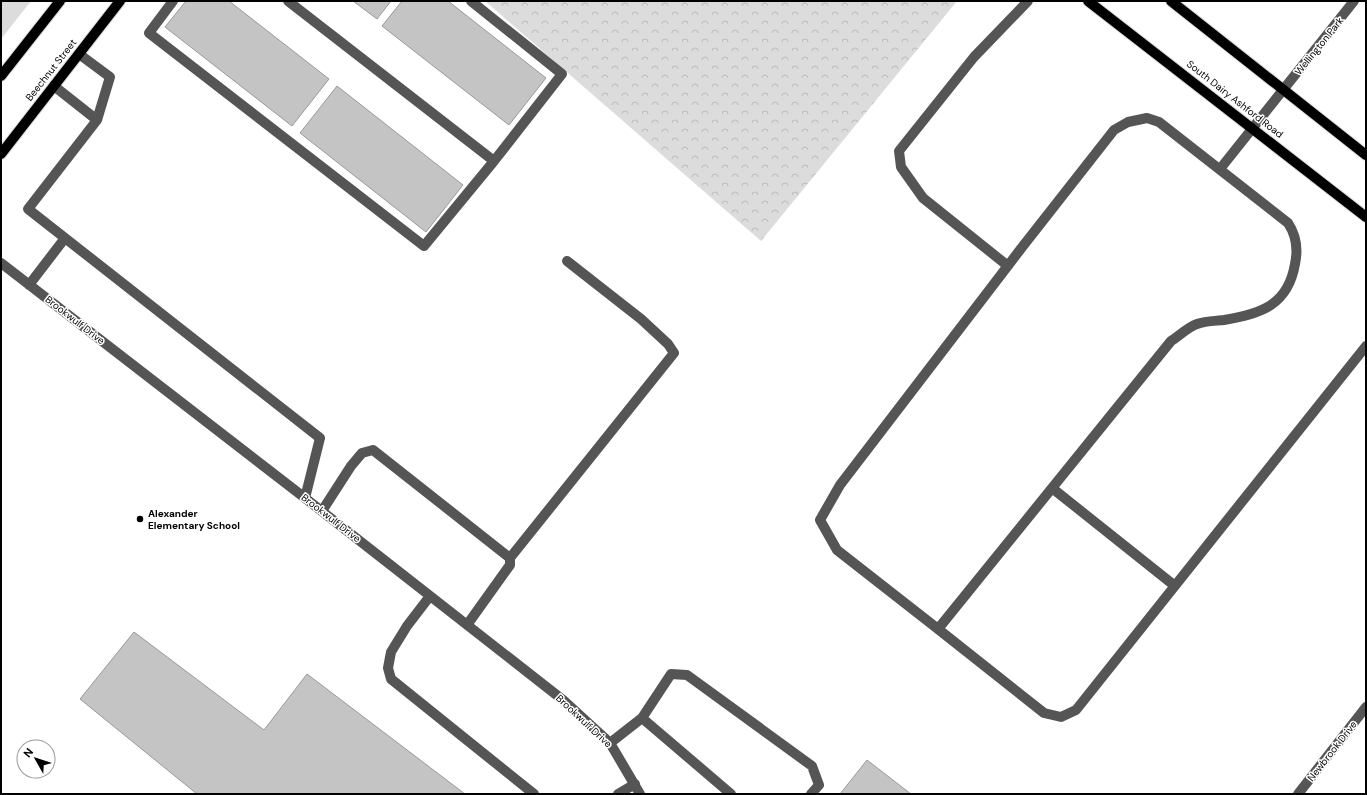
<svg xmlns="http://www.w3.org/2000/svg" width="1367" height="795" viewBox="0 0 1367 795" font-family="'DM Sans',sans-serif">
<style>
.grass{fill:#dcdcdc}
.forest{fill:url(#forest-crowns)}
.building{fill:#c4c4c4;stroke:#999}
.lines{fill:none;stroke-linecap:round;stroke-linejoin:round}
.major-casing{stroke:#dbdbdb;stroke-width:12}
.minor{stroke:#555;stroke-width:10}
.major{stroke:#000;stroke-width:10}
.poi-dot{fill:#000;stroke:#fff;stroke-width:1.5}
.labels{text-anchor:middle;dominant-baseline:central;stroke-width:3;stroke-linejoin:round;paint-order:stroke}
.street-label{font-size:10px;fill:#000;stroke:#fff}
.poi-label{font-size:10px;font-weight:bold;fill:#000;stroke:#fff;text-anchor:start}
</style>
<defs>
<pattern id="forest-crowns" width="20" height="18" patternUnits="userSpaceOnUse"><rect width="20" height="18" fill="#dcdcdc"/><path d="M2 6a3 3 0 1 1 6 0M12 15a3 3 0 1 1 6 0" fill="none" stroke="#bbb"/></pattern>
</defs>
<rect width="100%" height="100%" fill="#fff"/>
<path class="grass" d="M 1,1 L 31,1 L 1,39 Z"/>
<path class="forest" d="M 485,1 L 957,1 L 761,241 Z"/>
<path class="building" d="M 186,1 L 229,1 L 329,79 L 292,126 L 165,27 Z
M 353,1 L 391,1 L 377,19 Z
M 402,1 L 448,1 L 546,78 L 509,125 L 382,26 Z
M 337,86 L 463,185 L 426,232 L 300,133 Z
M 134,632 L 264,730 L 307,674 L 465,794 L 197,794 L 80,699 Z
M 867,760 L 911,794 L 840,794 Z"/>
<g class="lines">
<g class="major-casing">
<path id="major" d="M 1088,1 L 1366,217
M 1171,1 L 1366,155
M 1,76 L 60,1
M 1,154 L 120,1"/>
</g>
<path class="minor" d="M 173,1 L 149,33 L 424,246 L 494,161 L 562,74 L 471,1
M 288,1 L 494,161
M 79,54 L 110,77 L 97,120
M 54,86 L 97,120 L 28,209 L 320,438 L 305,498
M 1147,118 L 1159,122 L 1288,223 C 1296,235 1298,250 1295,264 C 1288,305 1261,314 1224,320 C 1215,321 1205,321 1197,324 C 1188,327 1179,336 1171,341 L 938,629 L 837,550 L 820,520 L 840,485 L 1023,246 L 1114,130 L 1128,122 Z
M 1220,169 L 1354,1
M 1,263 L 305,498 L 563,700 L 610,743 L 640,794
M 1008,266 L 923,198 L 901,167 L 899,151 L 974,57 L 1028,1
M 29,285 L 65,238
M 1052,488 L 1175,586
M 322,511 L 351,466 L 362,453 L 373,450 L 510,558 L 510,565 L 467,625
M 510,558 L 674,353 L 668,344 L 641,319 L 567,261
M 430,596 L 407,626 L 391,652 L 388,668 L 391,679 L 534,794
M 938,629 L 1044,713 L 1061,717 L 1076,710 L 1366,346
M 610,743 L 642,718
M 618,794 L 635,784
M 731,794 L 642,718 L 671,674 L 687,675 L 812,766 L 819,785 L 811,794
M 1298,794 L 1366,707"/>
<use href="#major" class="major"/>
</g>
<circle class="poi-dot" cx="140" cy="519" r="4"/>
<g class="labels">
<g class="street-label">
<text transform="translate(1319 46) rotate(-51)">Wellington Park</text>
<text transform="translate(51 70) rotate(-52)">Beechnut Street</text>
<text transform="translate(1235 99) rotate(38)">South Dairy Ashford Road</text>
<text transform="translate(75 320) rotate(38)">Brookwulf Drive</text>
<text transform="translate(331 518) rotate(38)">Brookwulf Drive</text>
<text transform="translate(584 721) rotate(43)">Brookwulf Drive</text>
<text transform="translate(1332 751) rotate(-52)">Newbrook Drive</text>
</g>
<g class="poi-label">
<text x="148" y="513">Alexander<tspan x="148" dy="12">Elementary School</tspan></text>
</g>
</g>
<rect width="1367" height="795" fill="none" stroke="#000000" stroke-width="4"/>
<g transform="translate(36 759) rotate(309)"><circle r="19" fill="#ffffff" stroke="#999999"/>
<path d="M0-3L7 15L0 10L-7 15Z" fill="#000000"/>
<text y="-6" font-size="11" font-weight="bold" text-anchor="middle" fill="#000000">N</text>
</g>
</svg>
